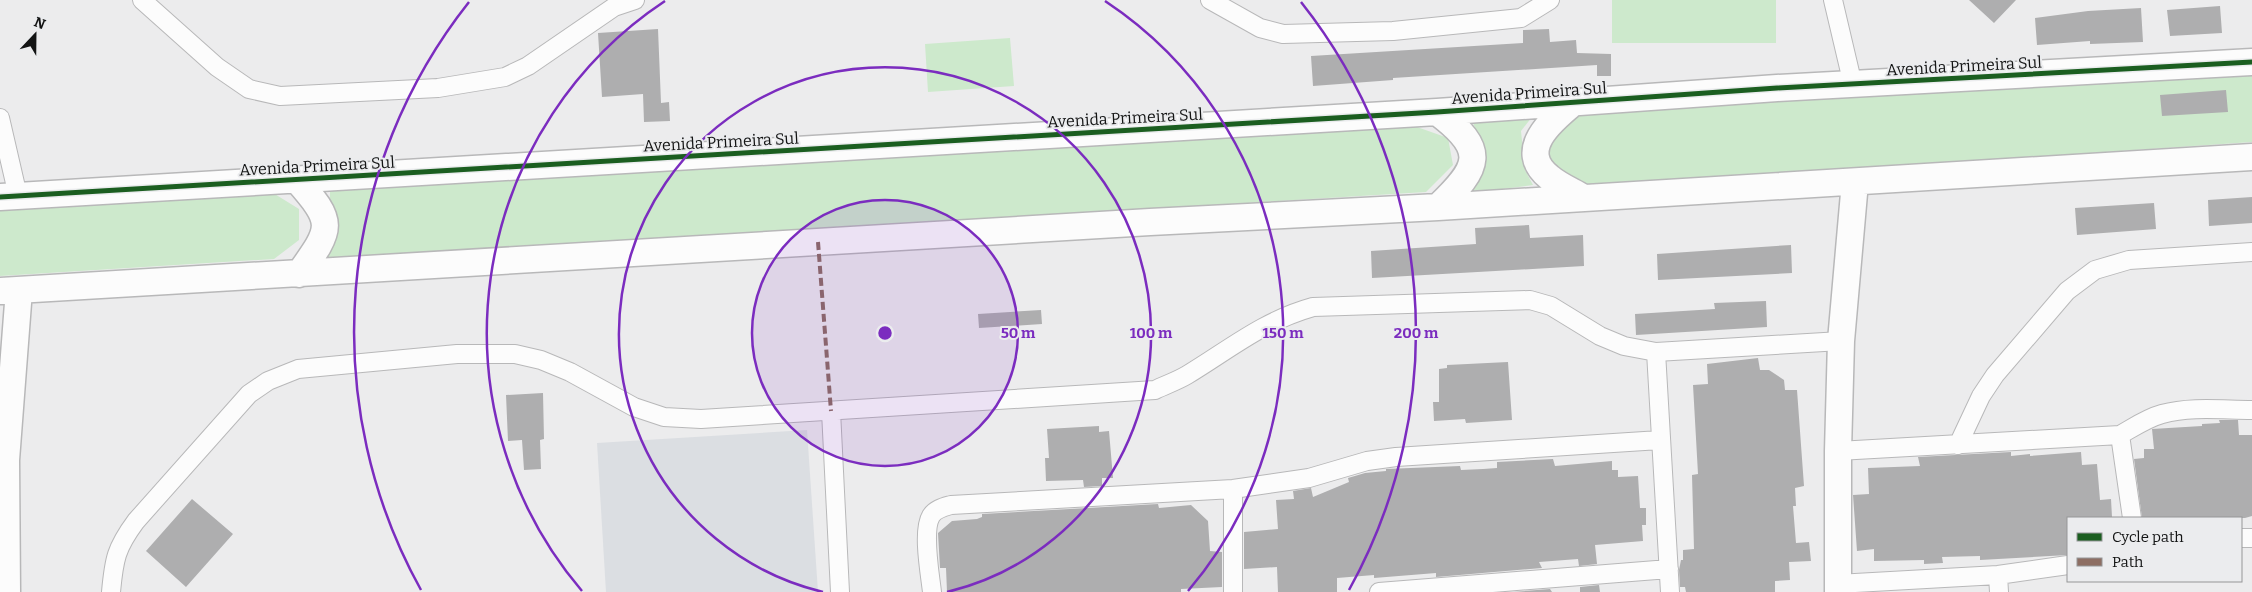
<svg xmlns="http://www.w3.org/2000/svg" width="2252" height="592" viewBox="0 0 2252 592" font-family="Bitter,serif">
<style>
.built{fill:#dbdee2}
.green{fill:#cde9cc}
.building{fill:#aeaeaf}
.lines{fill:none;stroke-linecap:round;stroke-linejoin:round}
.street-casing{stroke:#b8b8b9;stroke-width:20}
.secondary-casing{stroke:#b8b8b9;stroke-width:29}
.street{stroke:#fcfcfc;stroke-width:18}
.secondary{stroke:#fcfcfc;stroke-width:26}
.quiet{stroke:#8d6e63;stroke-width:4;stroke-dasharray:8 4;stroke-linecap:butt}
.cycleway-casing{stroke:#ebecee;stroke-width:8}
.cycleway{stroke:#1b5e20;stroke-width:5}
.ring{fill:none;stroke:#7b2cbf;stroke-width:2.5}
.labels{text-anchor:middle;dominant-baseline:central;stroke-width:4;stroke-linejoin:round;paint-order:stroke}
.street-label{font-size:16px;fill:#131414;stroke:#ebecee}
.centre{fill:#7b2cbf;stroke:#ebecee;stroke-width:2.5}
.ring-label{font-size:15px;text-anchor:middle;font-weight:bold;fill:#7b2cbf;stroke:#ebecee;stroke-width:4;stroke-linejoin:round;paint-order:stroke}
</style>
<rect width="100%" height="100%" fill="#ececed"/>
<path class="built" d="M 807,430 L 818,592 L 606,592 L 597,443 Z"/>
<path class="green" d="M 1612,0 L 1776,0 L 1776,43 L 1612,43 Z
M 1010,38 L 1014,86 L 928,92 L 925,44 Z
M 2252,69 L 2252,142 L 1587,187 L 1550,167 L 1546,138 L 1563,118 L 1623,108 Z
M 1535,113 L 1521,131 L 1525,170 L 1533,185 L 1463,194 L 1480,172 L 1476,130 L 1469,114 Z
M 1403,122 L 1448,138 L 1453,165 L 1426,192 L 319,260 L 329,241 L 330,192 L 317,182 Z
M 265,188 L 299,209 L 299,240 L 274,259 L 0,276 L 0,206 Z"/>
<path class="building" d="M 1969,0 L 2016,0 L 1994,23 Z
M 2220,6 L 2222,33 L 2170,36 L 2167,10 Z
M 2141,8 L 2143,42 L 2090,44 L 2090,41 L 2037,45 L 2035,18 L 2088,11 Z
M 658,29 L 661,103 L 669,102 L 670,121 L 644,122 L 643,94 L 602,97 L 598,33 Z
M 1549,29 L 1550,42 L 1576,40 L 1577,53 L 1611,54 L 1611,76 L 1597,76 L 1597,65 L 1393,78 L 1393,80 L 1313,86 L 1311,56 L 1523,43 L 1523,30 Z
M 2226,90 L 2228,112 L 2162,116 L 2160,95 Z
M 2252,197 L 2252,223 L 2209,226 L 2208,200 Z
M 2154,203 L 2156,229 L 2077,235 L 2075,208 Z
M 1529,225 L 1530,238 L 1583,235 L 1584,266 L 1372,278 L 1371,251 L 1476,244 L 1475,228 Z
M 1791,245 L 1792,273 L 1658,280 L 1657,254 Z
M 1766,301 L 1767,327 L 1636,335 L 1635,314 L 1715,309 L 1714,303 Z
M 1041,310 L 1042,324 L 979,328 L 978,314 Z
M 1758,358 L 1760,370 L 1769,370 L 1784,380 L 1785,390 L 1797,390 L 1804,486 L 1795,488 L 1796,506 L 1793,506 L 1796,543 L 1809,542 L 1811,561 L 1789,562 L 1790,580 L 1775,581 L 1775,592 L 1686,592 L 1685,587 L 1680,587 L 1679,570 L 1681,560 L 1683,560 L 1683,550 L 1694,549 L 1692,475 L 1698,474 L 1693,385 L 1708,384 L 1707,364 Z
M 1508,362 L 1512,420 L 1466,423 L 1465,419 L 1434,421 L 1433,402 L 1439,402 L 1439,369 L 1447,368 L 1447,365 Z
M 543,393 L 544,439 L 540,440 L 541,469 L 524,470 L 522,440 L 508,441 L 506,395 Z
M 2219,420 L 2238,420 L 2239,435 L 2252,435 L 2252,516 L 2245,518 L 2142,518 L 2134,459 L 2144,458 L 2144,449 L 2154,449 L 2152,429 L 2202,426 L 2202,424 L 2220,423 Z
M 1099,426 L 1099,432 L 1109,431 L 1113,478 L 1102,478 L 1102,486 L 1084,487 L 1083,480 L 1046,481 L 1045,458 L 1049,458 L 1047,429 Z
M 2011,452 L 2011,456 L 2030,454 L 2030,456 L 2081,452 L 2082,465 L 2097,464 L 2100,500 L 2111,499 L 2112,517 L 2068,518 L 2068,555 L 1980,560 L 1980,556 L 1942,557 L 1943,563 L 1924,564 L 1924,560 L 1874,561 L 1874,549 L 1857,551 L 1853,495 L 1869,494 L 1868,468 L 1920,466 L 1918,457 Z
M 1553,459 L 1555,466 L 1612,461 L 1612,470 L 1618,470 L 1618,477 L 1638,476 L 1640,508 L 1646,508 L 1646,525 L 1642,525 L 1643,541 L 1595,545 L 1597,564 L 1579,566 L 1578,559 L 1539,562 L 1542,568 L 1436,577 L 1436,573 L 1374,578 L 1374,575 L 1337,578 L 1337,592 L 1278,592 L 1277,567 L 1244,569 L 1244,532 L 1278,529 L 1276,500 L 1294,499 L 1293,491 L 1311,488 L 1313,497 L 1349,482 L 1348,478 L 1365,473 L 1386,471 L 1386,469 L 1460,466 L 1461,470 L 1483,469 L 1497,468 L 1497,462 Z
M 192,499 L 233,534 L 186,587 L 146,551 Z
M 1158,504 L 1159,508 L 1191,505 L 1208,521 L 1210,551 L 1222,552 L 1222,587 L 1181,589 L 1181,592 L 947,592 L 946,568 L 940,568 L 938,533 L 952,521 L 977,519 L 982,517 L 982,514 Z
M 1599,585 L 1600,592 L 1580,592 L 1580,587 Z
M 1550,589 L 1552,592 L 1513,592 Z"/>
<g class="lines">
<g class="street-casing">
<path id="street" d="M 142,0 L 217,67 L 249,89 L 280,96 L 438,88 L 505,77 L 528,66 L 614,7 L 635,0
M 1210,0 L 1260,28 L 1283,34 L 1393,31 L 1521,18 L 1550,0
M 1833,0 L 1853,85
M 0,118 L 18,196
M 1656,352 L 1670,592
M 831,411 L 840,592
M 2120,435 L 2132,518
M 1958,445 L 1981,396 L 1995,375 L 2067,291 L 2095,270 L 2129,260 L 2252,252
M 1838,451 L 2120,435 C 2134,427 2147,418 2162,414 C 2191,406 2223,410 2252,410
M 1233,489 L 1233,592
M 2241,538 L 2252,538
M 1998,575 L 1999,592
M 1837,584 L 1998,575 L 2068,565
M 111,592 C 114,559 116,548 136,521 L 249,394 L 268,381 L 298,369 L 457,354 L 515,354 L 541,360 L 570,372 L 634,407 L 664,417 L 701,419 L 1155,390 C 1165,385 1177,381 1187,375 C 1230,349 1263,321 1313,307 L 1530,300 L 1551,306 L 1600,336 L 1624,346 L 1656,352 L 1841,341
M 932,592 C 930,574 922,531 931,516 C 935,509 944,507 951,505 L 1233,489 L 1309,478 L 1367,461 L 1396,457 L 1660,440
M 1379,592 L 1669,569"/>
</g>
<g class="secondary-casing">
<path id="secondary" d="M 1573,103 C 1551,121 1516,150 1549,177 C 1558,185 1572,191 1582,197
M 1437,112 C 1488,150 1480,167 1438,207
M 296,179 C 335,223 333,227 299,274
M 0,197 L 1437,112 L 1777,88 L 2252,62
M 0,291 L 1150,222 L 1438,207 L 2252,157
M 7,592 L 6,460 L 19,290
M 1838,592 L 1838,451 L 1841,341 L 1855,182"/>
</g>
<use href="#street" class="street"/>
<use href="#secondary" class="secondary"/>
<path class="quiet" d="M 818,242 L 831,411"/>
<g class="cycleway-casing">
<path id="cycleway" d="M 0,197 L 1437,112 L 1777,88 L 2252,62"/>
</g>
<use href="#cycleway" class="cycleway"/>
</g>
<circle cx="885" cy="333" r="133" fill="#7b2cbf" fill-opacity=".12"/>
<g class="ring">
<circle cx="885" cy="333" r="133"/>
<path d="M823 592A266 266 0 1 1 947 592"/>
<path d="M582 591A398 398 0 0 1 665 1M1105 1A398 398 0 0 1 1188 591"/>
<path d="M421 590A531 531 0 0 1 469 2M1301 2A531 531 0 0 1 1349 590"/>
</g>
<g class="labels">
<g class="street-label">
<text transform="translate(1964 66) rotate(-3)">Avenida Primeira Sul</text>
<text transform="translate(1529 93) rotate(-4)">Avenida Primeira Sul</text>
<text transform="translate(1125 118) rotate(-3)">Avenida Primeira Sul</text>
<text transform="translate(721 142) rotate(-3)">Avenida Primeira Sul</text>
<text transform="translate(317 166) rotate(-3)">Avenida Primeira Sul</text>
</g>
</g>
<circle cx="885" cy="333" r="8" class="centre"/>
<g class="ring-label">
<text x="1018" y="338">50 m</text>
<text x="1151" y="338">100 m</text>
<text x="1283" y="338">150 m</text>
<text x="1416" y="338">200 m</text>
</g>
<rect x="2067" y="517" width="175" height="65" fill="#ebecee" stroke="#959697"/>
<rect x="2077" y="533" width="25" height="8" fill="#1b5e20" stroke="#959697"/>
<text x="2112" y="542" font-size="15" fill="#131414">Cycle path</text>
<rect x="2077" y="558" width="25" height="8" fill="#8d6e63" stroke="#959697"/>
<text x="2112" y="567" font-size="15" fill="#131414">Path</text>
<g transform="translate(35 35) rotate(22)" stroke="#ebecee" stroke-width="4" paint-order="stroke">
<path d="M0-4L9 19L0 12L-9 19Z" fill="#131414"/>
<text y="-8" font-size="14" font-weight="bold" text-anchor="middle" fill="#131414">N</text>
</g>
</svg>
